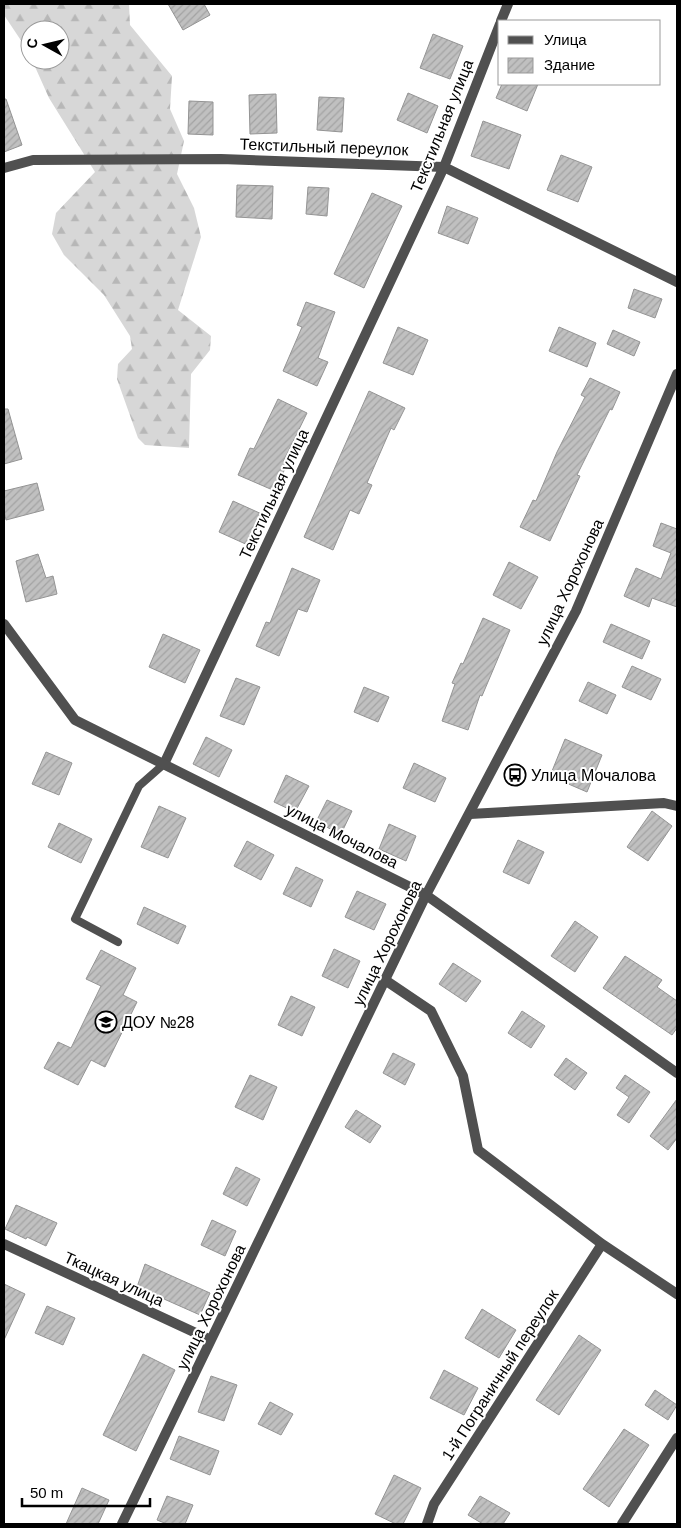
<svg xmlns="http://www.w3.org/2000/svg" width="681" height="1528" viewBox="0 0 681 1528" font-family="Arial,sans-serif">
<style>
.forest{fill:url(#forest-firs)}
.building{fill:url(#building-hatch);stroke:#949494}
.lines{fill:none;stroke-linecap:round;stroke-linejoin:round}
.service{stroke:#505050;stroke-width:8}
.minor{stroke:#505050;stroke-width:10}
.tertiary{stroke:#505050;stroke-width:10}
.labels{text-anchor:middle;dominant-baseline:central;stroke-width:4;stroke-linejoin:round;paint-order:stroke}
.street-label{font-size:16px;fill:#000;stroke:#fff}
.poi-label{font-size:16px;fill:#000;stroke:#fff;text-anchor:start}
</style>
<defs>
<pattern id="forest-firs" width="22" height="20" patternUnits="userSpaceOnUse" patternTransform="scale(1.25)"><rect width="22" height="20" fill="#d7d7d7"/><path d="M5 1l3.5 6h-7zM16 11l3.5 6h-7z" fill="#b7b7b7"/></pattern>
<pattern id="building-hatch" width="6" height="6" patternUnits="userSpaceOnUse" patternTransform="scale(1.25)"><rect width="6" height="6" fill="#c0c0c0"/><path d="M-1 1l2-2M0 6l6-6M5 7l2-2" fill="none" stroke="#a3a3a3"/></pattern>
</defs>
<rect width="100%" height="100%" fill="#fff"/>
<path class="forest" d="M 4,4 L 129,4 L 130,25 L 172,76 L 170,109 L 184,141 L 177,174 L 194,208 L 201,237 L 178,310 L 211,336 L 210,350 L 191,374 L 189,448 L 145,445 L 138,438 L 117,379 L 118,364 L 132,349 L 130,336 L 104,295 L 64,255 L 52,234 L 56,213 L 95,172 L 49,98 L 32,60 L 60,60 L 60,30 L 30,30 L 30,54 L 4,15 Z"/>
<path class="building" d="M 168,4 L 204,4 L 210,15 L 183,30 Z
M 433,34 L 463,46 L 450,79 L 420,68 Z
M 502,84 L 538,84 L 527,111 L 496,98 Z
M 408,93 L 438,106 L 427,133 L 397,120 Z
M 276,94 L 277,133 L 250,134 L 249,95 Z
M 319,97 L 344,98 L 342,132 L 317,130 Z
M 4,99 L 6,99 L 22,145 L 4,152 Z
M 189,101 L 213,102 L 213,135 L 188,134 Z
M 483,121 L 521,135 L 509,169 L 471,156 Z
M 561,155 L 592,167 L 578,202 L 547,190 Z
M 237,185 L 273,186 L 272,219 L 236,217 Z
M 308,187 L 329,188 L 327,216 L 306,214 Z
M 372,193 L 402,206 L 364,288 L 334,274 Z
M 447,206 L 478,218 L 468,244 L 438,233 Z
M 634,289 L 662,299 L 655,318 L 628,308 Z
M 306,302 L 335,312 L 318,358 L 328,362 L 317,386 L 283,371 L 302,327 L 297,325 Z
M 398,327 L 428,340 L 413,375 L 383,363 Z
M 559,327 L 596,343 L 587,367 L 549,351 Z
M 613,330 L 640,342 L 634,356 L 607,344 Z
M 590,378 L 620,392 L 612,410 L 610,409 L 577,475 L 580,476 L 550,541 L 520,527 L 533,500 L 536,501 L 557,452 L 585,397 L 581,395 Z
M 369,391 L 405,408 L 394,430 L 391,428 L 367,483 L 372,485 L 359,514 L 350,510 L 333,550 L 304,537 Z
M 278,399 L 307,413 L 283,462 L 287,464 L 275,491 L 238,475 L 250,448 L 254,449 Z
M 4,409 L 8,409 L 22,459 L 4,464 Z
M 37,483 L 44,510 L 6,520 L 4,511 L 4,491 Z
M 233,501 L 264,515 L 250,546 L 219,532 Z
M 661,523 L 677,529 L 677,607 L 652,598 L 649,607 L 624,596 L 636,568 L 661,579 L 671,553 L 653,546 Z
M 38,554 L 46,578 L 53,576 L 57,594 L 26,602 L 16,561 Z
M 509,562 L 538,577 L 521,609 L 493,595 Z
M 292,568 L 320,580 L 307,612 L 298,609 L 279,656 L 256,646 L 266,622 L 270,623 Z
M 483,618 L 510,630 L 482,696 L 480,695 L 468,730 L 442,721 L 455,684 L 452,683 L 461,663 L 463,664 Z
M 611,624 L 650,641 L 642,659 L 603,642 Z
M 163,634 L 200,650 L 185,683 L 149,667 Z
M 632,666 L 661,679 L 651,700 L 622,687 Z
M 236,678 L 260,687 L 244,725 L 220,716 Z
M 588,682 L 616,695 L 607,714 L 579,701 Z
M 364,687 L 389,697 L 378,722 L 354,712 Z
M 206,737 L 232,750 L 219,777 L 193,764 Z
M 565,739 L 602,755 L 587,792 L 550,776 Z
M 46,752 L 72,763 L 59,795 L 32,784 Z
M 414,763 L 446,778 L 435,802 L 403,788 Z
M 286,775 L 309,786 L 295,812 L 274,802 Z
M 327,800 L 352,811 L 341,834 L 316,822 Z
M 159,806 L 186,818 L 168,858 L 141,847 Z
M 652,811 L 672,826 L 648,861 L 627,847 Z
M 59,823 L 92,839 L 81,863 L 48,847 Z
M 389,824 L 416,836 L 406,861 L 379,849 Z
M 518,840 L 544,852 L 529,884 L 503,872 Z
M 247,841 L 274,855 L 261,880 L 234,866 Z
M 296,867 L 323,880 L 311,907 L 283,894 Z
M 357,891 L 386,904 L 374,930 L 345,917 Z
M 144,907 L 186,926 L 178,944 L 137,924 Z
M 575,921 L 598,937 L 575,972 L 551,956 Z
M 334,949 L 360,961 L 348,988 L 322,976 Z
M 101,950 L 136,968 L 123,995 L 137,1002 L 105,1067 L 91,1060 L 78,1085 L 44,1068 L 58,1042 L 71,1048 L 101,986 L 86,979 Z
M 625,956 L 662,980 L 657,987 L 677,1001 L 677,1028 L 672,1035 L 603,988 Z
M 453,963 L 481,981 L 466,1002 L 439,984 Z
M 291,996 L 315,1007 L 302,1036 L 278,1025 Z
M 522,1011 L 545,1026 L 531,1048 L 508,1033 Z
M 393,1053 L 415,1064 L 405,1085 L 383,1073 Z
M 566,1058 L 587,1073 L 575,1090 L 554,1075 Z
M 250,1075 L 277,1087 L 263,1120 L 235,1107 Z
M 625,1075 L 650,1092 L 629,1123 L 617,1115 L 629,1097 L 616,1088 Z
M 677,1099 L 677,1138 L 668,1150 L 650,1136 Z
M 356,1110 L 381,1126 L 370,1143 L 345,1127 Z
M 236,1167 L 260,1179 L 247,1206 L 223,1194 Z
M 16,1205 L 57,1223 L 46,1246 L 27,1237 L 26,1239 L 5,1229 Z
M 212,1220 L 236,1231 L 225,1256 L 201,1245 Z
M 145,1264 L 210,1293 L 200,1315 L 137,1287 Z
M 4,1284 L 25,1294 L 4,1340 Z
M 47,1306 L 75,1318 L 63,1345 L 35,1333 Z
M 482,1309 L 516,1330 L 499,1358 L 465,1338 Z
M 579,1335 L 601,1350 L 559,1415 L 536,1400 Z
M 143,1354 L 175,1370 L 136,1451 L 103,1435 Z
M 444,1370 L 478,1388 L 464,1415 L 430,1398 Z
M 211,1376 L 237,1385 L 224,1421 L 198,1412 Z
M 655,1390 L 677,1405 L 668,1420 L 645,1405 Z
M 270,1402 L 293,1414 L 281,1435 L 258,1424 Z
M 624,1429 L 649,1445 L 609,1507 L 583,1489 Z
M 179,1436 L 219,1451 L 210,1475 L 170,1459 Z
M 394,1475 L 421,1488 L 403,1524 L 396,1524 L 375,1514 Z
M 82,1488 L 109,1500 L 98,1524 L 66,1524 Z
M 167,1496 L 193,1505 L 185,1524 L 167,1524 L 157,1520 Z
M 480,1496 L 510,1513 L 503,1524 L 483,1524 L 468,1515 Z"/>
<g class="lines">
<path class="service" d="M 118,942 L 75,919 L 139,786 L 164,764"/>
<path class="minor" d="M 501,21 L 508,4
M 4,168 L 33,160 L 221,159 L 444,167 L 677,282
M 164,764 L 444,167 L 500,24
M 470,814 L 664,803 L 677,806
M 385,980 L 431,1011 L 463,1076 L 478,1150 L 602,1244 L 677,1294
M 427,1524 L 434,1504 L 602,1244
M 622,1524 L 677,1438"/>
<path class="tertiary" d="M 4,624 L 75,720 L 426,895 L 677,1073
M 4,1244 L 211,1340
M 122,1524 L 426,895 L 576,611 L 677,374"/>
</g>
<defs>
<g id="bus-ring" transform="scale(1.125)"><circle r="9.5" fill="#fff" stroke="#000" stroke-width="1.5"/><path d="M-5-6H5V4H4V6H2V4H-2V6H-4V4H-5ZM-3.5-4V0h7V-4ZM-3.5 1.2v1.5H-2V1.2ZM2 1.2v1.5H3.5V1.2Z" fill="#000"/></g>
<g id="school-ring" transform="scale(1.125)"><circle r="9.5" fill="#fff" stroke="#000" stroke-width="1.5"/><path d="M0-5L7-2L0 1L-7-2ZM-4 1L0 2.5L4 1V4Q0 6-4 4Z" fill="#000"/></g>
</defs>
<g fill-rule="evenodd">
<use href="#bus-ring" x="515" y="775"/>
<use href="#school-ring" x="106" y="1022"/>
</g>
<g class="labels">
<g class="street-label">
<text transform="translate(442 126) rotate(-68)">Текстильная улица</text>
<text transform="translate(324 147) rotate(2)">Текстильный переулок</text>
<text transform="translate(274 494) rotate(-65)">Текстильная улица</text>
<text transform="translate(570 582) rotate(-65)">улица Хорохонова</text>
<text transform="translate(342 836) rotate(27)">улица Мочалова</text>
<text transform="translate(387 943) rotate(-64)">улица Хорохонова</text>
<text transform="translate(114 1279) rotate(25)">Ткацкая улица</text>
<text transform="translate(211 1307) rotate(-64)">улица Хорохонова</text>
<text transform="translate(500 1375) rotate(-57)">1-й Пограничный переулок</text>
</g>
<g class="poi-label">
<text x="531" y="775">Улица Мочалова</text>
<text x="122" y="1022">ДОУ №28</text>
</g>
</g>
<rect width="681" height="1528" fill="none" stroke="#000000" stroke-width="10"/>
<rect x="498" y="20" width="162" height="65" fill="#ffffff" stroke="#999999"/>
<rect x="508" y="36" width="25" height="8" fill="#505050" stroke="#999999"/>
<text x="544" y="45" font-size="15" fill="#000000">Улица</text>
<rect x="508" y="58" width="25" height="15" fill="url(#building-hatch)" stroke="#999999"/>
<text x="544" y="70" font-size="15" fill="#000000">Здание</text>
<g transform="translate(45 45) rotate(278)"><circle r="24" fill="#ffffff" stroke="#999999"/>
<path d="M0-4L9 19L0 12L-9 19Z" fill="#000000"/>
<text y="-8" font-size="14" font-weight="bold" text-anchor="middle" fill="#000000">С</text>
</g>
<path d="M22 1498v8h128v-8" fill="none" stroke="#000000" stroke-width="2.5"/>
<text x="30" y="1498" font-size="15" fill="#000000" stroke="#ffffff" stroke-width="4" paint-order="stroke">50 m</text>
</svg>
